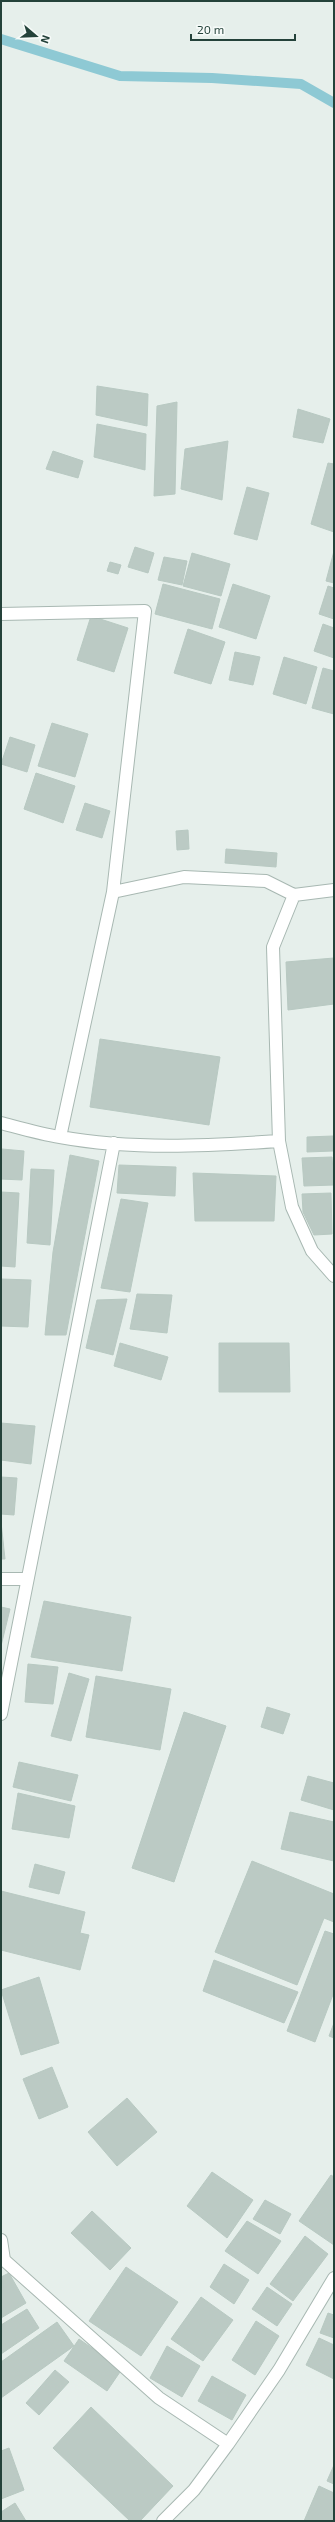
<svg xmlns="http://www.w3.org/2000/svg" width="335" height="2522" viewBox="0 0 335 2522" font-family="'Exo 2',sans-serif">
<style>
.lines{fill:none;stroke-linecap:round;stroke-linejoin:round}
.stream{stroke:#8ec9d4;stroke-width:10}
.building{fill:#bbcac4;stroke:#b8c9c2}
.minor-casing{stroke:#a8b8b2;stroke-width:14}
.minor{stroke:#fff;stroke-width:12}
</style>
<rect width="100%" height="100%" fill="#e6efeb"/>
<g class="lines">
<path class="stream" d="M 1,39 L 120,76 L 212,78 L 301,84 L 334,103"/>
</g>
<path class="building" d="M 97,386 L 148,394 L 147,426 L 96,415 Z
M 177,402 L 175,494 L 154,496 L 157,406 Z
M 298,409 L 330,419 L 323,443 L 293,437 Z
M 97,424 L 146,434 L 145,470 L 94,457 Z
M 228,441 L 222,500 L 181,489 L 185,449 Z
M 53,451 L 83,461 L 78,478 L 46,469 Z
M 328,463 L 334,464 L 334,532 L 311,524 Z
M 247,487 L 269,493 L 257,540 L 234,534 Z
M 135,547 L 154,553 L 148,573 L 128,567 Z
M 334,551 L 334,583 L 326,581 Z
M 192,553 L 230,564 L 221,596 L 183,586 Z
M 164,557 L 187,561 L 182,585 L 158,580 Z
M 110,562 L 121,565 L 118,574 L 107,571 Z
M 163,584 L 220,599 L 212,629 L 155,614 Z
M 233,584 L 270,596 L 256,639 L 219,627 Z
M 328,586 L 334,588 L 334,619 L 319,614 Z
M 91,616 L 128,628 L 114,672 L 77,660 Z
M 323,624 L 334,628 L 334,658 L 314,651 Z
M 188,629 L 225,642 L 211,684 L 174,673 Z
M 235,652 L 260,657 L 253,685 L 229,680 Z
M 284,657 L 317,667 L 306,704 L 273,694 Z
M 323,668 L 334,671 L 334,714 L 312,708 Z
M 52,723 L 88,734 L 75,777 L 38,766 Z
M 10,737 L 35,745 L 27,772 L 1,764 Z
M 36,773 L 75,786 L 63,823 L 24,809 Z
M 85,803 L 110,811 L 102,838 L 76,830 Z
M 188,830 L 189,849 L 177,850 L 176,831 Z
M 226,849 L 277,853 L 276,867 L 225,863 Z
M 334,958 L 334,1004 L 288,1010 L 286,962 Z
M 100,1039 L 220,1057 L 209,1125 L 90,1107 Z
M 333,1136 L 333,1151 L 307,1152 L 307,1137 Z
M 2,1149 L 24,1151 L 22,1180 L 1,1179 Z
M 70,1155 L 99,1161 L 66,1335 L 45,1335 L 53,1252 Z
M 332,1157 L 334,1185 L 304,1186 L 302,1158 Z
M 119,1165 L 176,1167 L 175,1196 L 117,1193 Z
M 31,1169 L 54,1170 L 50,1245 L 27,1243 Z
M 193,1173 L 276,1176 L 274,1221 L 195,1221 Z
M 1,1192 L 19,1193 L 15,1267 L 1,1266 Z
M 331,1193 L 332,1234 L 314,1235 L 303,1212 L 302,1194 Z
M 121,1199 L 148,1203 L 130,1292 L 101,1288 Z
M 1,1279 L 31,1280 L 28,1327 L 1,1326 Z
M 137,1294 L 172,1295 L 167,1333 L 130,1329 Z
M 127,1299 L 113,1355 L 86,1348 L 97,1300 Z
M 120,1343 L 168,1357 L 161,1380 L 114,1366 Z
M 219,1343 L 289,1343 L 290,1392 L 219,1392 Z
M 1,1423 L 35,1426 L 31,1464 L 1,1460 Z
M 1,1477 L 17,1478 L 14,1515 L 1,1514 Z
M 1,1522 L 5,1559 L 1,1559 Z
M 44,1601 L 131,1617 L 122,1671 L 31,1657 Z
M 1,1607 L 10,1609 L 1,1646 Z
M 28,1664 L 58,1667 L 53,1704 L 25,1702 Z
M 69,1673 L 89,1679 L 71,1741 L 51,1736 Z
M 96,1676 L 171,1689 L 160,1750 L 86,1737 Z
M 267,1707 L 290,1714 L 283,1734 L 261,1727 Z
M 184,1712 L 226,1726 L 174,1882 L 132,1868 Z
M 19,1762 L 78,1775 L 71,1801 L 13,1787 Z
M 308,1776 L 334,1783 L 334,1810 L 301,1800 Z
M 18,1793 L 75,1806 L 69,1838 L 12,1829 Z
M 290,1812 L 334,1822 L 334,1861 L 281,1849 Z
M 252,1861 L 334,1894 L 334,1922 L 324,1918 L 297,1985 L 215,1952 Z
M 35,1864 L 65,1872 L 59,1894 L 29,1887 Z
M 1,1891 L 85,1912 L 80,1933 L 89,1935 L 80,1970 L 1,1950 Z
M 325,1931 L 334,1934 L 334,1992 L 315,2042 L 287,2031 Z
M 214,1960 L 298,1992 L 284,2023 L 203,1991 Z
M 39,1977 L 59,2043 L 21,2055 L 1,1990 Z
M 334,2023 L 334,2038 L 329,2036 Z
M 52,2067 L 68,2107 L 39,2119 L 23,2079 Z
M 127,2098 L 157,2132 L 117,2166 L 88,2132 Z
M 212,2172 L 253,2200 L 227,2238 L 187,2206 Z
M 331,2175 L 334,2177 L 334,2245 L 299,2221 Z
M 265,2200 L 291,2214 L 280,2234 L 253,2219 Z
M 92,2211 L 131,2248 L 110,2270 L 71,2233 Z
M 247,2221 L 281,2241 L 258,2274 L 225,2251 Z
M 305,2236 L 328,2254 L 293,2301 L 270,2284 Z
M 224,2264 L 249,2280 L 234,2304 L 210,2287 Z
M 126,2267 L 178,2302 L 141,2356 L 89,2321 Z
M 9,2273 L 26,2303 L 1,2318 L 1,2277 Z
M 267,2287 L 292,2304 L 277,2326 L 252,2309 Z
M 201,2297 L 233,2320 L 203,2361 L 171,2339 Z
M 27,2309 L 39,2328 L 1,2354 L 1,2325 Z
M 328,2313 L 334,2315 L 334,2338 L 320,2333 Z
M 256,2321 L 279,2336 L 255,2375 L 232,2360 Z
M 57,2322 L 74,2346 L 1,2398 L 1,2362 Z
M 319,2338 L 334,2345 L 334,2379 L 306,2365 Z
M 79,2339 L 122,2369 L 107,2391 L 64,2361 Z
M 167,2346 L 200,2366 L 182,2397 L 150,2378 Z
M 55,2370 L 69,2382 L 39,2415 L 26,2403 Z
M 212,2376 L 246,2395 L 232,2420 L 198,2401 Z
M 91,2407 L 173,2486 L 140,2521 L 130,2521 L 53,2448 Z
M 9,2448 L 24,2490 L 1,2499 L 1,2451 Z
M 334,2465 L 334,2484 L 327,2481 Z
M 319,2486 L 334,2493 L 334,2521 L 304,2521 Z
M 15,2503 L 26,2521 L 1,2521 L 1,2512 Z"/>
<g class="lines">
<g class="minor-casing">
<path id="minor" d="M 1,614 L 145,611 L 113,892 L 184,877 L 266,881 L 294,895
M 1,1123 C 20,1128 40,1134 60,1137 C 131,1150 207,1146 279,1141 L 273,947 L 294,895 L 334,890
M 60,1137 L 113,892
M 279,1141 L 292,1207 L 312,1251 L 334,1276
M 1,1579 L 26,1579
M 1,1714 L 114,1143
M 1,2240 L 4,2260 L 159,2398 L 228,2444 L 279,2370 L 334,2278
M 163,2521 L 194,2490 L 228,2444"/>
</g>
<use href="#minor" class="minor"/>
</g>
<rect width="335" height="2522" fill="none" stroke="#24423a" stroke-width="4"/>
<g transform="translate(36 36) rotate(109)" stroke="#f7fbf9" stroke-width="3" paint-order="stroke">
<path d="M0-3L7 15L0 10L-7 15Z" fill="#24423a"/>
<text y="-6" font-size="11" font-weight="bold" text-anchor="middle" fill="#24423a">N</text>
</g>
<path d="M191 34v6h104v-6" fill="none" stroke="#24423a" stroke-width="2"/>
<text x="197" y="34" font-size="12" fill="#24423a" stroke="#f7fbf9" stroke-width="3" paint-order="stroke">20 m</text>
</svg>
